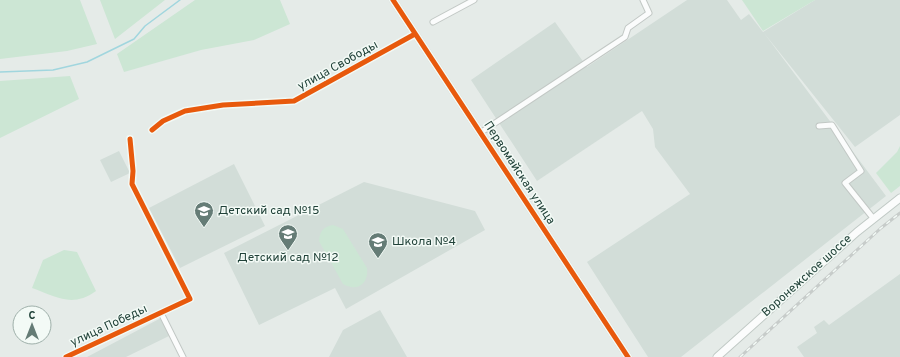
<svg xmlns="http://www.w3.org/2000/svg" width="900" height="357" viewBox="0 0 900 357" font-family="Overpass,sans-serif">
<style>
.built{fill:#d2ddd8}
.green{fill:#cce6d4}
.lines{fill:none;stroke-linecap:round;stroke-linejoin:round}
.stream{stroke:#a1d6de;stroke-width:1.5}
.minor-casing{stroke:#c2c8c5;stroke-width:7}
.tertiary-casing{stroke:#c2c8c5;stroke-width:8}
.secondary-casing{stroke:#c0c9c5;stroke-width:9}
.minor{stroke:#fbfcfc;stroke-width:5}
.tertiary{stroke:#fbfcfc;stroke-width:6}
.secondary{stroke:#fbfcfc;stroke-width:7}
.rail-casing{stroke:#c7ccca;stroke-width:3}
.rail{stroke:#f3faf6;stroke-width:1.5;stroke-dasharray:4.5;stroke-linecap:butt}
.cycleway-casing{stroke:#f3faf6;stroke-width:8}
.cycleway{stroke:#e8590c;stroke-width:5}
.labels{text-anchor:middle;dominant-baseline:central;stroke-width:3;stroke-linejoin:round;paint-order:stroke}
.street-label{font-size:12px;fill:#204138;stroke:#f3faf6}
.poi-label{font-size:12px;fill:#204138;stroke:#f3faf6;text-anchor:start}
</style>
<rect width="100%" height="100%" fill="#e5ebe8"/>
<path class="built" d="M 687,0 L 727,0 L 741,20 L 749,14 L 763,32 L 815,0 L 900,0 L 900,115 L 855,147 L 764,33 L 886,196 L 681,357 L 648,357 L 587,262 L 690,194 L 655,147 L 653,129 L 642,111 L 537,181 L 471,80 L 555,22 L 587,67 Z
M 119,151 L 130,173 L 111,182 L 100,160 Z
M 234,164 L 265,226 L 180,268 L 149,208 Z
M 364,182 L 475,211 L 485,230 L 346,309 L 335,288 L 259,325 L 224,253 Z
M 900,274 L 900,357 L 804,357 L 797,347 L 817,333 L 814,327 L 824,320 L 829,325 Z
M 380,310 L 407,357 L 329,357 L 343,330 Z
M 161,318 L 169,336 L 126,357 L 87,357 Z"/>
<path class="green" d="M 0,0 L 80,0 L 97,44 L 67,51 L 0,59 Z
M 100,0 L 165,0 L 115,39 Z
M 195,0 L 280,0 L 290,24 L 254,40 L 201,50 L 124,72 L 117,54 Z
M 742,0 L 815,0 L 763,31 Z
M 70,76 L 79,99 L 0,138 L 0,81 Z
M 900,146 L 900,186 L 891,193 L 876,173 L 897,152 Z
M 333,225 L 343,229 L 367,268 C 369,284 357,292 343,284 L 319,241 C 320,231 323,227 333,225 Z
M 64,250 L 77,252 L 96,291 C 72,308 57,297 32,288 L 43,260 Z"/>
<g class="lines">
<path class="stream" d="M 0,72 L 53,70 L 87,62 L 134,39 L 145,26 L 180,0"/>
<g class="minor-casing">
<path id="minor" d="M 433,22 L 474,0
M 819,126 L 832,125 L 861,171 L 845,183 L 873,218
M 152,130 L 163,121 L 185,111 L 223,105 L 294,101 L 415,34
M 480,133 L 625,37 L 628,28 L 649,13 L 643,0
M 161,313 L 183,357
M 66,357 L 190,299 L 132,184 L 133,171 L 130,139"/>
</g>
<g class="tertiary-casing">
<path id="tertiary" d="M 393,0 L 628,357"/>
</g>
<g class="secondary-casing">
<path id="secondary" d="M 717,357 L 857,232 L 900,198"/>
</g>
<use href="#minor" class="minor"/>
<use href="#tertiary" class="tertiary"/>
<use href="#secondary" class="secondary"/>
<g class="rail-casing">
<path id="rail" d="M 740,357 L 881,228 L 900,213"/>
</g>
<use href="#rail" class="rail"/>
<g class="cycleway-casing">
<path id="cycleway" d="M 393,0 L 628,357
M 152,130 L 163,121 L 185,111 L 223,105 L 294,101 L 415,34
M 66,357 L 190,299 L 132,184 L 133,171 L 130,139"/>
</g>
<use href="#cycleway" class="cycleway"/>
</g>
<defs>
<g id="school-pin" transform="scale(1)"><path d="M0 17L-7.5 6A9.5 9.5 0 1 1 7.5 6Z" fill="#657c76" stroke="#f3faf6"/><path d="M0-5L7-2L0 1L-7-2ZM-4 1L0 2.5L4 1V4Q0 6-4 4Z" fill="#fff"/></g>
</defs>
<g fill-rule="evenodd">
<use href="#school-pin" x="204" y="211"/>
<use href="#school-pin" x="288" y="234"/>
<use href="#school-pin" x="378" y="242"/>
</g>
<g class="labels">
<g class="street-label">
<text transform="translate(338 66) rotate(-29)">улица Свободы</text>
<text transform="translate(519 173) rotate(57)">Первомайская улица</text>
<text transform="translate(807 276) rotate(-42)">Воронежское шоссе</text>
<text transform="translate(109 326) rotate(-25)">улица Победы</text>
</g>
<g class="poi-label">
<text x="218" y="211">Детский сад №15</text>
<text x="392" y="242">Школа №4</text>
<text x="288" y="258" text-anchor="middle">Детский сад №12</text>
</g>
</g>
<g transform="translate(32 325)"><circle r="19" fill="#f3faf6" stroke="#9fb0aa"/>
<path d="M0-3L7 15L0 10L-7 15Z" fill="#657c76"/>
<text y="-6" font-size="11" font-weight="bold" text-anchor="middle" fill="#204138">С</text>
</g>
</svg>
